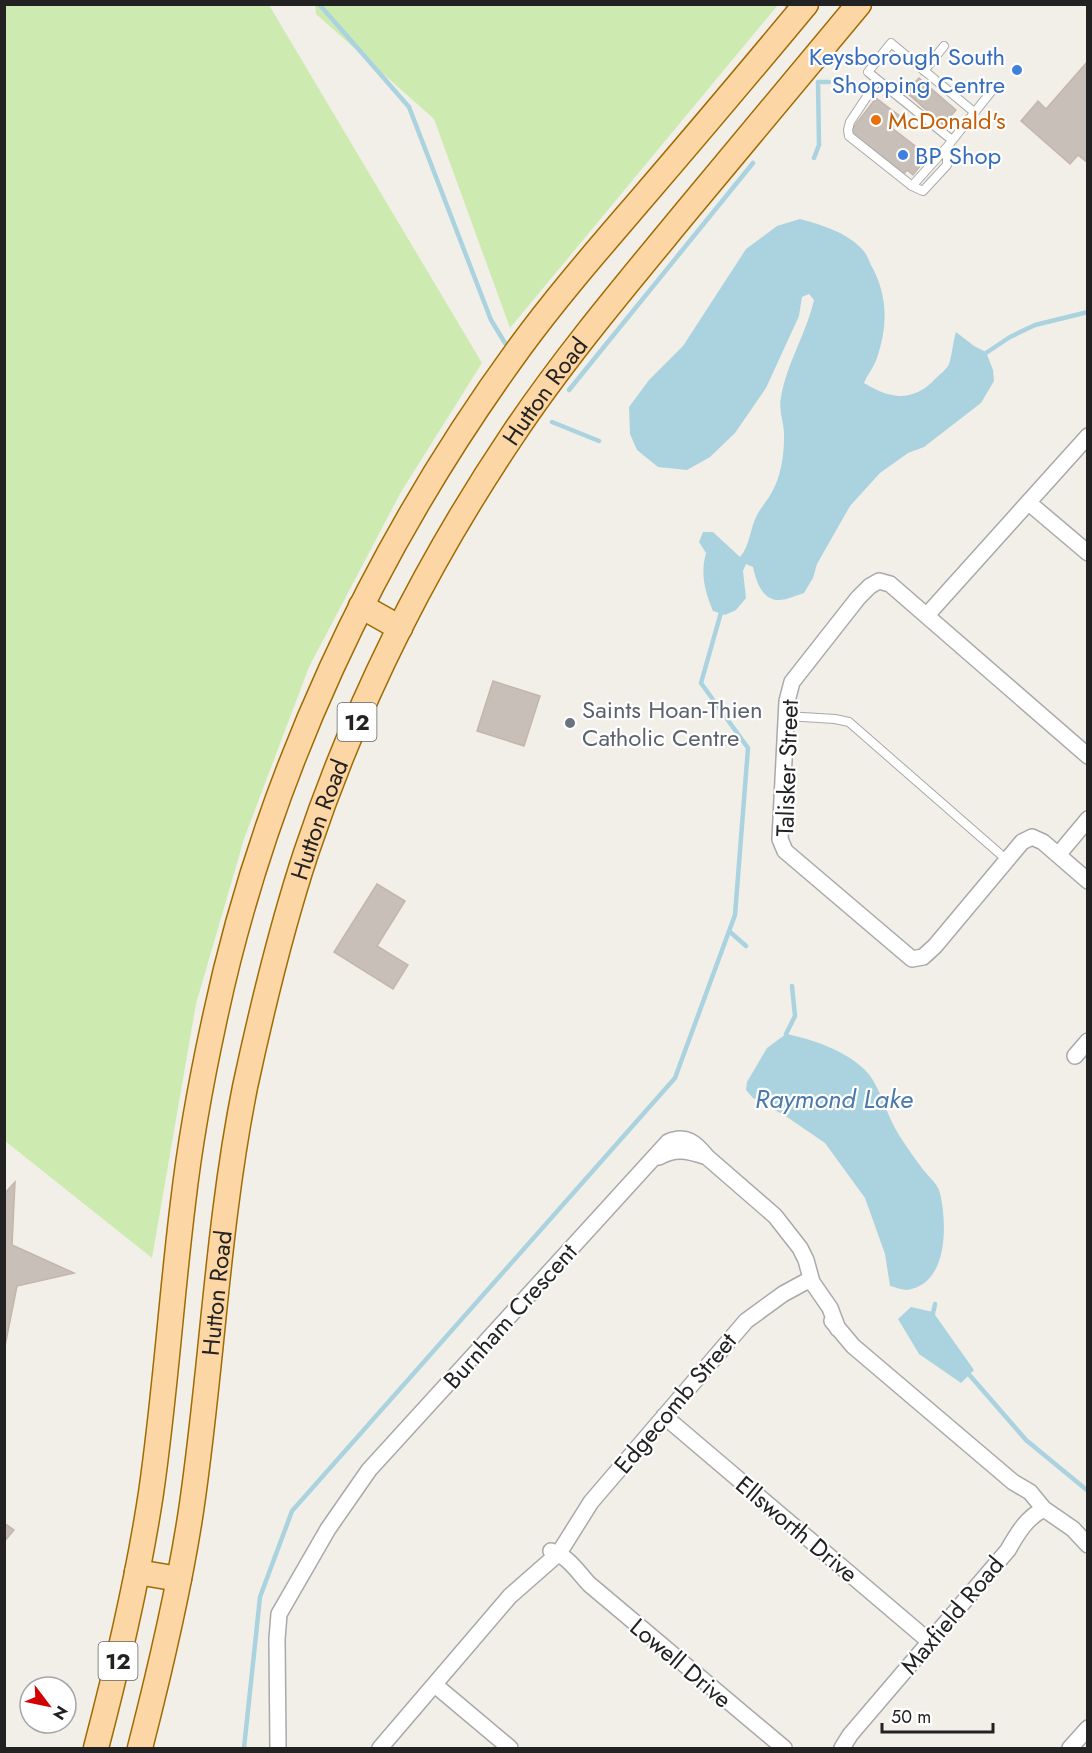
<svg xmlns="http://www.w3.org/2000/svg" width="1092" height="1753" viewBox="0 0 1092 1753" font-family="Jost,sans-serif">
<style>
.grass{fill:#cdebb0}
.water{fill:#aad3df}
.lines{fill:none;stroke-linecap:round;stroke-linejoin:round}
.stream{stroke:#aad3df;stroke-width:4.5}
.building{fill:#c7bfb8;stroke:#c4b6ab;stroke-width:1.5}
.lane-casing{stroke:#a9a9a9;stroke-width:10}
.street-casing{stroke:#a9a9a9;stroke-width:18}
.primary-casing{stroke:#a06b00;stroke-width:27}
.lane{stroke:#fff;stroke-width:8}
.street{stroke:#fff;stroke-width:15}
.primary{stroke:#fcd6a4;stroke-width:24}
.shop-dot{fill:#3f7fe0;stroke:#fff;stroke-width:2}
.food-dot{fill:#e8710a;stroke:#fff;stroke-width:2}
.worship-dot{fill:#6b7280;stroke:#fff;stroke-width:2}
.labels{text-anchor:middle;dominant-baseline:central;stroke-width:4.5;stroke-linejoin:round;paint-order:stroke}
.shield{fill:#fff;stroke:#646464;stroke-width:1.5}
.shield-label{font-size:22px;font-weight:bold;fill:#222}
.shop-label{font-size:24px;fill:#366cbe;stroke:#fff;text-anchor:end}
.food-label{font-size:24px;fill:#c56008;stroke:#fff;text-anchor:start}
.street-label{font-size:24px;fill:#222;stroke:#fff}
.worship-label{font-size:24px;fill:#5b616d;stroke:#fff;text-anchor:start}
.water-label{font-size:26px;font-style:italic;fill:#4a7aab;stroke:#fff}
</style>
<rect width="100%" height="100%" fill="#f2efe9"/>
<path class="grass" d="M 4,5 L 269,5 L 482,363 L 401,492 L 309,667 L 244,839 L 196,1004 L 152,1258 L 5,1141 Z
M 315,5 L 315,4 L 778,5 L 510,328 L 434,119 L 316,14 Z"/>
<path class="water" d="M 800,219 C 822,225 846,232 862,249 C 866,253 869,260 871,265 C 888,295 888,326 877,358 C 874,367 867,375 864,383 C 890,399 913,403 936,378 C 940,374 947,369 949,364 C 952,356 953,341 956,332 L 974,346 L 986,352 L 993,370 L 994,381 L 981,403 L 924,447 L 908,453 L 880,473 L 850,506 L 817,564 L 813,578 L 804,593 C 797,595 787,600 779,600 C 762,600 756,581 753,567 L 746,564 L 743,571 L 746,598 L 736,610 L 725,615 L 713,611 C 705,592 700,574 706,553 L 699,542 L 703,532 L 713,532 L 740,557 C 750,546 750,528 757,515 C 761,507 768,500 772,492 C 781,476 784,455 784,438 C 785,424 778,411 781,397 C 787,363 806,334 814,300 L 809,294 L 802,297 L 799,316 L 766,388 L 735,433 L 710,457 L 687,470 L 658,467 L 637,450 L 630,434 L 629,407 L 649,380 L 683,346 L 746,249 L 777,226 Z
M 786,1034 C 812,1039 846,1051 865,1070 C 877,1082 883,1102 890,1118 C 897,1134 909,1150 919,1164 C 925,1174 938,1183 940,1193 C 947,1223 949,1284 907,1290 C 902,1290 895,1287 890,1286 L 885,1254 L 865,1198 L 825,1143 L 784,1115 L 753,1098 L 746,1090 L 747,1082 L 767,1048 Z
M 911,1307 L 933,1312 L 974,1370 L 961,1383 L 919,1354 L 898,1319 Z"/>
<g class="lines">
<path class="stream" d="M 319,4 L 409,107 L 491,320 L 505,343
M 786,4 L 787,6
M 814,158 L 819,145 L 818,82 L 829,82
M 983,355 L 1010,337 L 1035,325 L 1088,312
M 569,390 L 753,163
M 552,422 L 599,441
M 729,931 L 746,946
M 789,1038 L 786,1034 L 795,1016 L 792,986
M 932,1318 L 935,1304
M 966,1371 L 1026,1440 L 1088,1491
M 244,1748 L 260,1597 L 292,1511 L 675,1078 L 735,915 L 748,748 L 701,683 L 722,609"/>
</g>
<path class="building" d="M 1088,61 L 1088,163 L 1078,155 L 1070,164 L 1021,121 L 1038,101 L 1046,109 Z
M 919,78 L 956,110 L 943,125 L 906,92 Z
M 876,98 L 901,117 L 892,128 L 928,156 L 913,175 L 907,170 L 903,175 L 849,133 Z
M 493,681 L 540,696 L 524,746 L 477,731 Z
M 377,884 L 405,901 L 377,946 L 408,965 L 393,989 L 334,952 Z
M 15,1182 L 12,1245 L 74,1273 L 17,1286 L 4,1351 L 4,1194 Z
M 4,1523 L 14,1530 L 4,1542 Z"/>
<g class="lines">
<g class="lane-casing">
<path id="lane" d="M 924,71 L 944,46
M 878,80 L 850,122 L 848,130 L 849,136 L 912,186 L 947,147
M 952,140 L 868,72 L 891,43 L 974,112
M 912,186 L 923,191 L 947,165 L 947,147 L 994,88
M 786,716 L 835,719 L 849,722 L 1007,860"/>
</g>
<g class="street-casing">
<path id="street" d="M 1029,503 L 1088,553
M 927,615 L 1088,436
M 1088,756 L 890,584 L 879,581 L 870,586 L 858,598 L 792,682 L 787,701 L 780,839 L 785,851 L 912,959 L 923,957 L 935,946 L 1022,842 L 1032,837 L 1043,842 L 1088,881
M 1058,855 L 1088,819
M 1075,1056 L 1088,1041
M 659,1157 C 676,1147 689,1151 707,1157
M 832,1321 L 853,1346 L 1013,1482 L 1030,1492 L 1044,1509 L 1073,1529 L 1088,1545
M 664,1416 L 930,1642
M 551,1551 C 567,1555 578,1572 589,1584 L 784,1748
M 435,1685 L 510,1748
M 278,1748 L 277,1639 L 279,1614 L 328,1529 L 369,1470 L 668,1142 C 686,1134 696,1143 707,1157 L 775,1216 L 800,1248 L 806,1260 L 812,1282 L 830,1308 L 838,1329
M 380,1748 L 510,1596 L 559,1553 L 591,1502 L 746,1321 L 783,1294 L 805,1282 L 812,1282
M 842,1748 L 850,1735 L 1008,1550 C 1017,1534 1027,1517 1044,1509
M 1070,1748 L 1088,1728"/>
</g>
<g class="primary-casing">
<g id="primary">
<path d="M 361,606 L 400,628"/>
<path d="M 137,1572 L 179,1579"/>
<path d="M 96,1748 C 118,1664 138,1579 151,1493 C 165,1397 171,1300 183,1203 C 190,1142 201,1082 214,1022 C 265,779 374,547 520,347 C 558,295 601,246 643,197 C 698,133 752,69 806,4"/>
<path id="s1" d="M 140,1748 C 160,1670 179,1591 191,1511 C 212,1370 217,1227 245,1087 C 262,1008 281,929 306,853 C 355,706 426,564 512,436 C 564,358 625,286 685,213 C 742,144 800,74 859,4"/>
</g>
</g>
<use href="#lane" class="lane"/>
<use href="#street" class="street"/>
<use href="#primary" class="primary"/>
</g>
<g class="shop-dot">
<circle cx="1017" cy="70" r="6"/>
<circle cx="903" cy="155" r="6"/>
</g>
<circle class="food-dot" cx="876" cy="120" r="6"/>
<circle class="worship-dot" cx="570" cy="723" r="6"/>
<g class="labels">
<g class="shield">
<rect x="337.5" y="703" width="39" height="38" rx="4.5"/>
<rect x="98.5" y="1642" width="39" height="38" rx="4.5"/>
</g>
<g class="shield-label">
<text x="357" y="722">12</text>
<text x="118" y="1661">12</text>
</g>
<g class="shop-label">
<text x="1005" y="56">Keysborough South<tspan x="1005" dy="28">Shopping Centre</tspan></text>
<text x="915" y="155" text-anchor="start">BP Shop</text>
</g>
<g class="food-label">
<text x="888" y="120">McDonald's</text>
</g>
<g class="street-label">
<text stroke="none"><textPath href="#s1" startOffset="1434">Hutton Road</textPath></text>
<text transform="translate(787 768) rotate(-88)">Talisker Street</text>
<text stroke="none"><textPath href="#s1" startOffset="948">Hutton Road</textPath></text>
<text stroke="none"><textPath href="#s1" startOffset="462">Hutton Road</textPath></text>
<text transform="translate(510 1316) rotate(-48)">Burnham Crescent</text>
<text transform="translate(675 1403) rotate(-50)">Edgecomb Street</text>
<text transform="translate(797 1529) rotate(40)">Ellsworth Drive</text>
<text transform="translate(952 1615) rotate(-50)">Maxfield Road</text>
<text transform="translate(681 1663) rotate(40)">Lowell Drive</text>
</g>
<g class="worship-label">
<text x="582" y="709">Saints Hoan-Thien<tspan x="582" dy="28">Catholic Centre</tspan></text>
</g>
<g class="water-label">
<text x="834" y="1099">Raymond Lake</text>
</g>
</g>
<rect width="1092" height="1753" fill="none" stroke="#222222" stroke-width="12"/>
<g transform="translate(48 1705) rotate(122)"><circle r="28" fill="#ffffff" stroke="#a7a7a7" stroke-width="1.5"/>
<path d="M0-4.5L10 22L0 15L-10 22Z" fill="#d40000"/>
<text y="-9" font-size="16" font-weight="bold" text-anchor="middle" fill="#222222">N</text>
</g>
<path d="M882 1723v9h111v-9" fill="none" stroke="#222222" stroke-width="3"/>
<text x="891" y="1723" font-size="18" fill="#222222" stroke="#ffffff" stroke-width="4.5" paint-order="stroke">50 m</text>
</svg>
